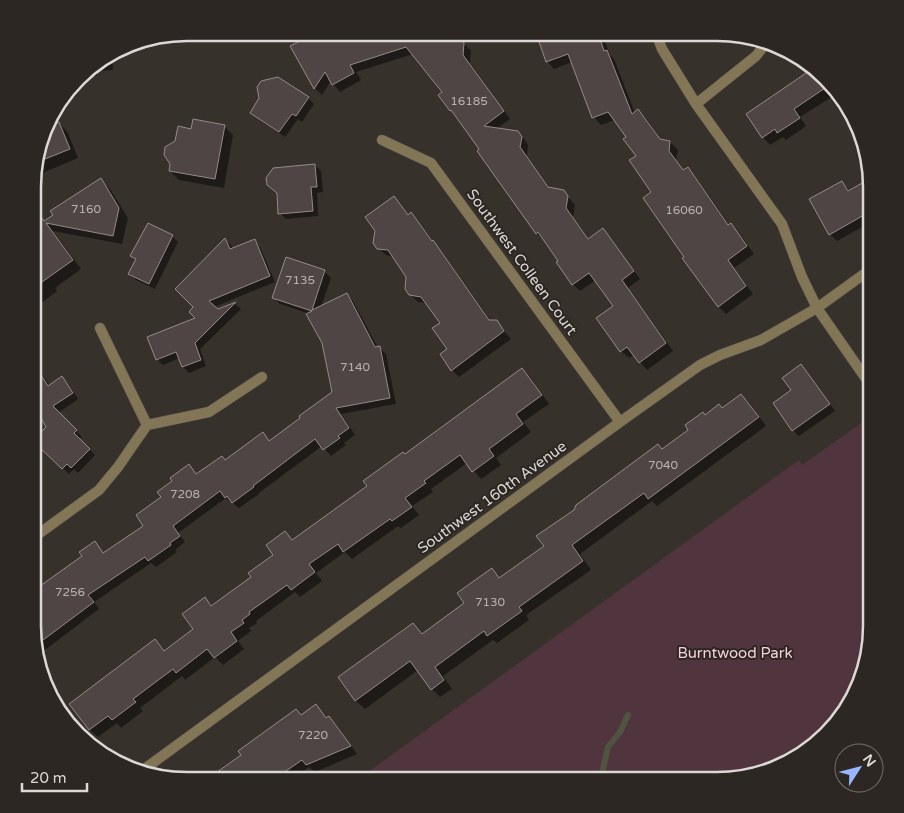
<svg xmlns="http://www.w3.org/2000/svg" width="904" height="813" viewBox="0 0 904 813" font-family="'Varela Round',sans-serif">
<style>
.green{fill:#50353e}
.shadow{fill:#0007}
.lines{fill:none;stroke-linecap:round;stroke-linejoin:round}
.stream{stroke:#505340;stroke-width:6}
.building{fill:#4e4544;stroke:#948b89}
.minor-casing{stroke:#554f4a;stroke-width:11}
.minor{stroke:#827656;stroke-width:10}
.labels{text-anchor:middle;dominant-baseline:central;stroke-width:4;stroke-linejoin:round;paint-order:stroke}
.number-label{font-size:12px;fill:#b8b3b1}
.street-label{font-size:15px;fill:#dcd8d5;stroke:#2d2723}
.park-label{font-size:15px;fill:#f7cfdb;stroke:#2d2723}
.rim{fill:none;stroke:#dcd8d5;stroke-width:2.5}
</style>
<rect width="100%" height="100%" fill="#37312c"/>
<path class="green" d="M 867,419 L 871,425 L 871,626 L 856,694 L 819,742 L 776,769 L 726,780 L 357,780 L 799,460 L 802,465 Z"/>
<path class="shadow" d="M 310,33 L 402,33 L 402,34 L 404,33 L 446,33 L 450,37 L 459,38 L 471,51 L 470,63 L 510,119 L 496,129 L 517,132 L 525,140 L 528,145 L 527,156 L 550,189 L 563,191 L 575,205 L 573,217 L 589,239 L 603,230 L 610,237 L 640,279 L 628,288 L 673,351 L 647,370 L 634,355 L 629,358 L 621,351 L 598,318 L 615,306 L 596,280 L 580,291 L 573,284 L 559,261 L 544,240 L 537,233 L 481,150 L 457,117 L 451,110 L 444,92 L 413,54 L 356,72 L 361,80 L 340,92 L 331,81 L 322,95 L 315,88 L 292,46 L 302,41 L 300,38 Z
M 537,33 L 602,33 L 610,55 L 614,59 L 635,113 L 638,110 L 646,118 L 662,141 L 670,142 L 678,150 L 676,160 L 684,171 L 688,168 L 695,176 L 730,226 L 731,225 L 739,233 L 754,254 L 734,268 L 753,294 L 726,314 L 718,306 L 686,257 L 653,193 L 628,137 L 615,120 L 601,125 L 594,117 L 572,62 L 554,69 L 547,61 Z
M 112,55 L 113,70 L 97,71 L 97,76 L 81,77 L 85,71 Z
M 802,62 L 833,85 L 838,93 L 800,117 L 806,126 L 786,140 L 783,137 L 770,145 L 763,137 L 810,72 Z
M 308,98 L 314,104 L 302,122 L 298,119 L 285,137 L 257,118 L 251,112 Z
M 52,114 L 68,133 L 78,158 L 35,176 L 35,157 Z
M 224,126 L 233,135 L 224,188 L 179,180 L 170,171 L 172,164 L 192,130 Z
M 315,165 L 321,171 L 323,192 L 317,193 L 318,216 L 286,219 L 280,213 L 278,194 L 268,185 Z
M 101,180 L 110,189 L 128,218 L 122,244 L 53,231 L 81,269 L 55,288 L 57,291 L 39,305 L 35,301 L 35,230 Z
M 871,180 L 871,222 L 837,241 L 830,234 L 842,182 L 850,191 Z
M 394,198 L 401,205 L 409,216 L 411,214 L 418,221 L 434,242 L 440,249 L 491,321 L 496,322 L 511,339 L 459,377 L 452,370 L 449,349 L 442,323 L 427,303 L 418,302 L 410,294 L 408,277 L 394,257 L 386,255 L 378,248 Z
M 172,236 L 178,242 L 155,289 L 136,280 L 130,274 L 137,261 L 132,256 Z
M 225,240 L 231,245 L 233,249 L 254,241 L 260,247 L 275,282 L 214,307 L 218,311 L 235,304 L 241,309 L 200,349 L 206,366 L 189,373 L 183,367 L 180,358 L 163,365 L 157,359 L 197,319 L 195,307 Z
M 324,271 L 331,278 L 321,307 L 347,294 L 353,301 L 378,348 L 379,347 L 386,354 L 396,404 L 341,414 L 355,435 L 344,443 L 346,445 L 331,456 L 322,446 L 259,493 L 259,494 L 239,508 L 226,498 L 178,533 L 185,542 L 175,550 L 177,552 L 156,567 L 151,563 L 94,602 L 99,609 L 37,656 L 33,635 L 33,590 L 35,591 L 83,556 L 95,543 L 104,554 L 145,526 L 174,481 L 189,466 L 197,475 L 225,461 L 263,434 L 270,442 L 333,393 L 324,343 L 307,313 L 280,304 L 274,298 Z
M 801,366 L 807,372 L 835,411 L 799,436 L 793,430 L 793,390 Z
M 36,369 L 42,375 L 50,386 L 62,378 L 68,384 L 78,399 L 58,413 L 82,437 L 79,439 L 95,455 L 78,473 L 74,469 L 69,474 L 34,440 L 47,427 Z
M 522,369 L 530,377 L 549,404 L 523,422 L 531,432 L 496,458 L 501,465 L 481,479 L 467,463 L 431,489 L 433,492 L 412,506 L 419,515 L 401,528 L 398,526 L 352,559 L 345,552 L 316,573 L 322,581 L 300,597 L 295,592 L 256,621 L 257,623 L 249,628 L 251,631 L 238,641 L 244,649 L 223,665 L 215,657 L 185,680 L 182,676 L 140,708 L 143,711 L 121,728 L 117,723 L 98,737 L 90,730 L 71,705 L 155,641 L 165,652 L 195,629 L 205,599 L 213,606 L 253,577 L 275,555 L 285,533 L 293,541 L 369,487 L 405,455 Z
M 741,395 L 750,404 L 766,426 L 657,506 L 652,501 L 580,554 L 591,570 L 526,615 L 529,620 L 497,643 L 493,640 L 443,676 L 452,689 L 440,697 L 432,689 L 418,670 L 365,709 L 356,701 L 340,677 L 423,635 L 466,603 L 492,570 L 501,579 L 546,547 L 662,450 L 690,430 L 705,416 L 722,409 Z
M 316,706 L 327,719 L 329,718 L 336,725 L 357,754 L 315,772 L 309,767 L 290,780 L 208,780 Z"/>
<g class="lines">
<path class="stream" d="M 604,780 L 602,774 L 608,747 L 620,732 L 628,715"/>
</g>
<path class="building" d="M 295,33 L 446,33 L 449,36 L 460,37 L 464,43 L 463,55 L 504,111 L 484,126 L 518,131 L 522,137 L 520,147 L 548,187 L 564,190 L 568,196 L 566,208 L 588,239 L 603,228 L 634,271 L 622,280 L 666,343 L 639,363 L 627,347 L 620,352 L 596,318 L 613,306 L 589,273 L 572,285 L 556,262 L 558,261 L 538,232 L 536,234 L 477,151 L 479,149 L 451,110 L 450,111 L 438,95 L 442,92 L 406,47 L 350,65 L 354,73 L 332,85 L 325,72 L 314,89 L 290,46 L 300,41 Z
M 536,33 L 598,33 L 604,51 L 607,50 L 632,114 L 638,109 L 660,139 L 670,141 L 669,151 L 683,170 L 688,167 L 728,225 L 731,223 L 747,246 L 728,260 L 746,286 L 718,307 L 682,258 L 684,257 L 643,198 L 651,192 L 629,160 L 636,156 L 623,139 L 626,137 L 608,112 L 592,118 L 568,54 L 546,62 Z
M 812,69 L 831,84 L 794,109 L 800,118 L 777,133 L 775,129 L 762,138 L 746,114 Z
M 278,77 L 309,97 L 296,116 L 292,114 L 279,132 L 250,113 L 259,98 L 257,87 L 261,81 Z
M 193,119 L 225,125 L 215,179 L 169,171 L 170,164 L 164,155 L 165,147 L 175,141 L 178,126 L 191,129 Z
M 59,122 L 70,149 L 35,163 L 35,157 L 47,127 Z
M 315,164 L 317,187 L 311,187 L 313,211 L 278,214 L 277,193 L 267,185 L 266,178 L 273,168 Z
M 101,178 L 119,208 L 113,236 L 46,223 L 73,260 L 35,287 L 35,208 L 44,221 L 53,215 L 50,211 Z
M 871,178 L 871,211 L 829,235 L 809,199 L 842,181 L 848,191 Z
M 394,196 L 408,215 L 411,212 L 432,241 L 433,240 L 489,320 L 497,320 L 504,331 L 451,371 L 440,354 L 447,349 L 432,328 L 440,323 L 421,297 L 409,295 L 405,289 L 406,277 L 388,250 L 377,249 L 373,243 L 375,231 L 365,217 Z
M 148,223 L 173,235 L 149,284 L 128,274 L 136,259 L 130,256 Z
M 225,238 L 230,249 L 255,239 L 270,276 L 209,301 L 218,309 L 236,302 L 195,343 L 201,360 L 182,367 L 176,352 L 156,360 L 147,337 L 195,318 L 189,312 L 193,307 L 175,289 Z
M 286,257 L 325,270 L 312,310 L 347,293 L 375,347 L 380,346 L 390,398 L 336,408 L 349,428 L 338,436 L 340,438 L 323,450 L 315,439 L 253,486 L 254,487 L 232,503 L 227,496 L 225,498 L 220,491 L 173,526 L 180,536 L 170,543 L 171,545 L 148,561 L 145,557 L 88,595 L 94,602 L 35,646 L 33,635 L 33,591 L 82,556 L 79,552 L 95,541 L 103,553 L 143,526 L 136,515 L 161,497 L 157,492 L 172,481 L 170,478 L 189,464 L 196,474 L 222,456 L 225,460 L 263,432 L 269,441 L 300,418 L 299,416 L 332,392 L 322,343 L 306,314 L 312,311 L 272,298 Z
M 34,364 L 48,386 L 62,376 L 73,393 L 53,406 L 77,430 L 74,433 L 90,449 L 71,468 L 67,464 L 62,469 L 34,442 L 34,439 L 46,427 L 39,415 L 34,418 Z
M 801,364 L 830,404 L 792,431 L 773,403 L 791,390 L 782,378 Z
M 522,368 L 542,395 L 516,414 L 523,424 L 489,449 L 494,456 L 472,472 L 460,455 L 424,481 L 426,483 L 405,498 L 412,507 L 392,521 L 390,519 L 343,552 L 338,544 L 309,564 L 315,572 L 291,590 L 287,585 L 249,612 L 250,614 L 242,620 L 244,623 L 231,632 L 237,641 L 214,658 L 207,649 L 176,673 L 173,669 L 133,699 L 136,702 L 112,720 L 108,716 L 89,730 L 69,704 L 155,639 L 164,651 L 193,629 L 182,614 L 205,597 L 211,606 L 251,577 L 248,573 L 273,555 L 266,545 L 285,531 L 292,540 L 367,486 L 363,481 L 403,452 L 405,454 Z
M 741,394 L 759,417 L 648,499 L 644,493 L 572,545 L 583,561 L 519,607 L 522,611 L 487,636 L 484,631 L 435,667 L 444,680 L 431,690 L 410,661 L 355,701 L 338,677 L 413,623 L 422,634 L 464,603 L 457,593 L 492,568 L 499,578 L 544,546 L 536,536 L 574,510 L 576,505 L 658,444 L 662,449 L 688,430 L 685,425 L 703,412 L 705,415 L 719,404 L 722,408 Z
M 316,704 L 326,718 L 329,716 L 351,746 L 306,765 L 302,760 L 273,780 L 206,780 L 241,755 L 238,751 L 296,709 L 301,715 Z"/>
<g class="lines">
<g class="minor-casing">
<path id="minor" d="M 656,33 L 662,49 L 696,104 L 782,224 L 802,277 L 817,308 L 871,386
M 696,104 L 756,56 L 766,43
M 382,140 L 431,163 L 620,422
M 100,328 L 147,425
M 147,425 L 209,412 L 262,377
M 33,538 L 99,490 L 118,467 L 147,425
M 143,770 L 620,422 L 700,365 L 720,355 L 761,340 L 817,308 L 871,269"/>
</g>
<use href="#minor" class="minor"/>
</g>
<g class="labels">
<g class="number-label">
<text x="469" y="101">16185</text>
<text x="86" y="209">7160</text>
<text x="684" y="210">16060</text>
<text x="300" y="280">7135</text>
<text x="355" y="367">7140</text>
<text x="663" y="465">7040</text>
<text x="185" y="494">7208</text>
<text x="70" y="592">7256</text>
<text x="490" y="602">7130</text>
<text x="313" y="735">7220</text>
</g>
<g class="street-label">
<text transform="translate(522 262) rotate(54)">Southwest Colleen Court</text>
<text transform="translate(492 497) rotate(-36)">Southwest 160th Avenue</text>
</g>
<g class="park-label">
<text x="735" y="653">Burntwood Park</text>
</g>
</g>
<path d="M0 0H904V813H0ZM187 41H717A146 146 0 0 1 863 187V626A146 146 0 0 1 717 772H187A146 146 0 0 1 41 626V187A146 146 0 0 1 187 41Z" fill="#2d2723" fill-rule="evenodd"/>
<path class="rim" d="M187 41H717A146 146 0 0 1 863 187V626A146 146 0 0 1 717 772H187A146 146 0 0 1 41 626V187A146 146 0 0 1 187 41Z"/>
<g transform="translate(859 768) rotate(54)"><circle r="24" fill="#2d2723" stroke="#736e6a"/>
<path d="M0-4L9 19L0 12L-9 19Z" fill="#97b6fd"/>
<text y="-8" font-size="14" font-weight="bold" text-anchor="middle" fill="#dcd8d5">N</text>
</g>
<path d="M22 783v8h65v-8" fill="none" stroke="#dcd8d5" stroke-width="2.5"/>
<text x="30" y="783" font-size="15" fill="#dcd8d5" stroke="#2d2723" stroke-width="4" paint-order="stroke">20 m</text>
</svg>
